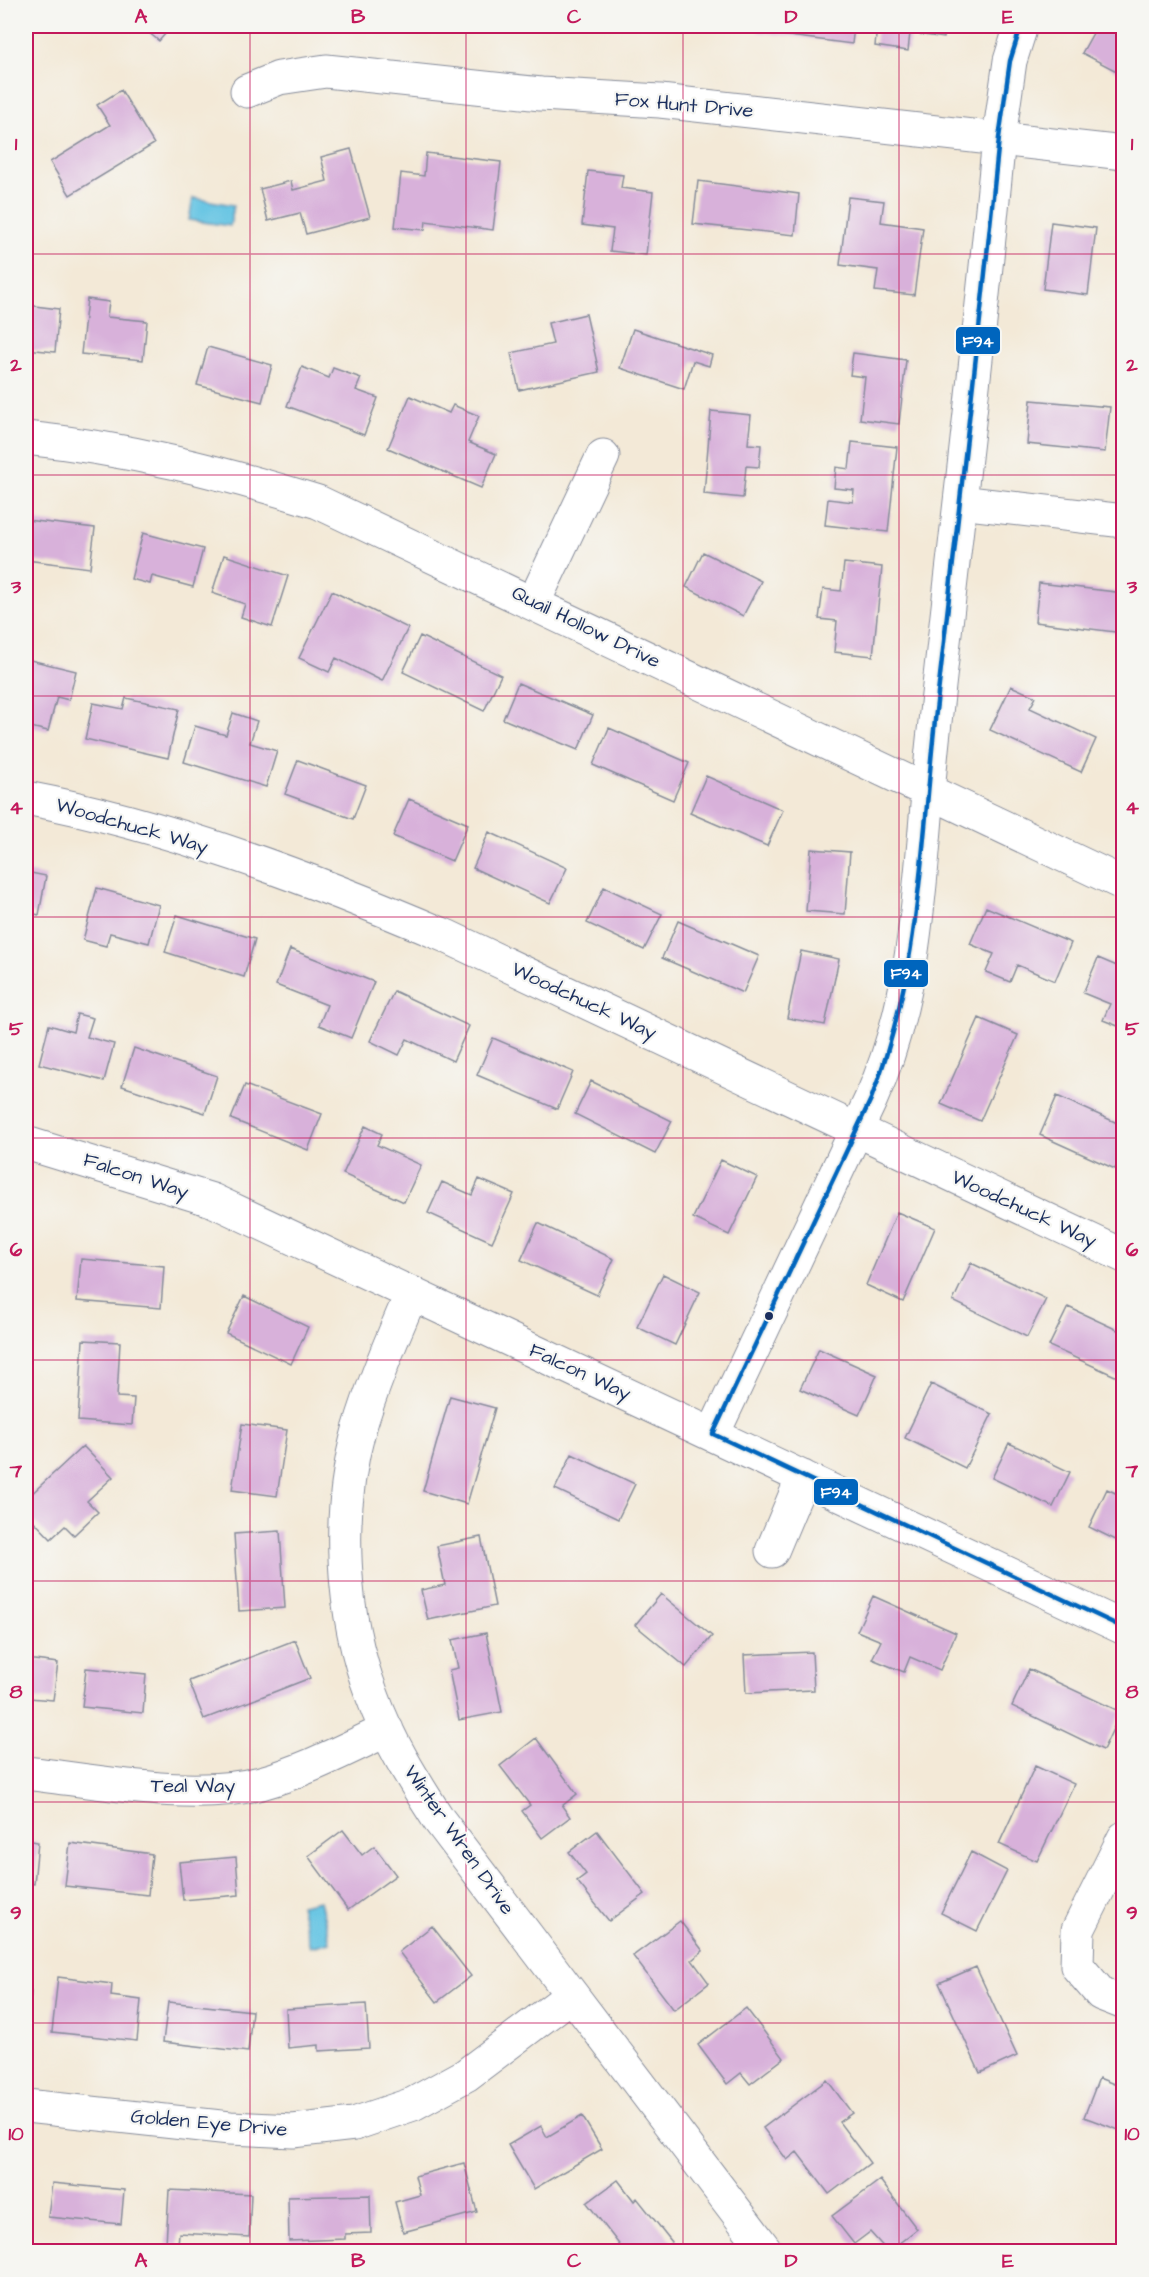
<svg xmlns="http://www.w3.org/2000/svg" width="1149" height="2277" viewBox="0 0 1149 2277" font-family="'Architects Daughter',sans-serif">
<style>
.water{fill:#65c4e3;stroke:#407aa0;stroke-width:1.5}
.building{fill:#d8b1da}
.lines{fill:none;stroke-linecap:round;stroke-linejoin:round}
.minor-casing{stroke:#878c9a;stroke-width:35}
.minor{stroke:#fff;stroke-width:33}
.bus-1-casing{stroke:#f6f6f2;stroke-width:9}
.bus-1{stroke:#0065bd;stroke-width:4.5}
.grid{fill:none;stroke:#c2185b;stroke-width:1.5;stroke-opacity:0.55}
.bus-dot{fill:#1b2f5e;stroke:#f6f6f2;stroke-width:2}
.labels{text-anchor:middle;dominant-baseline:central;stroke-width:4.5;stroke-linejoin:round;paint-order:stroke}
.street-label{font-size:20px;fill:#1b2f5e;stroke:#f6f6f2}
.line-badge{stroke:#f6f6f2;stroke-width:2}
.badge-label{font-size:16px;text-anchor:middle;font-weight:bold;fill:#fff}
.neatline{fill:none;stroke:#c2185b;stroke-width:2}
.grid-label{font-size:20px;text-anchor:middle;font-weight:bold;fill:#c2185b}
</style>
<rect width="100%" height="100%" fill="#f6f6f2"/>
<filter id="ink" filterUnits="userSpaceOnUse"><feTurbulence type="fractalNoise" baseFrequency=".0167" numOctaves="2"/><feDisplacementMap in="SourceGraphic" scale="12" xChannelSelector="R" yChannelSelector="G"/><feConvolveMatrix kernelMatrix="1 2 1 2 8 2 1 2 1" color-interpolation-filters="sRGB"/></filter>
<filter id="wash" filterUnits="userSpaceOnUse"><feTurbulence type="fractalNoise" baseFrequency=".008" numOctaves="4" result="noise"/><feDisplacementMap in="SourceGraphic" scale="24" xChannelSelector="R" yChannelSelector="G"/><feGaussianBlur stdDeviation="1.35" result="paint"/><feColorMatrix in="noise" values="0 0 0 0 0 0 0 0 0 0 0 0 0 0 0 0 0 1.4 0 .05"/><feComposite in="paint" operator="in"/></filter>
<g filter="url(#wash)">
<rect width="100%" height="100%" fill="#f3e9d7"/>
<path class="water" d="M 193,198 L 234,205 L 230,226 L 189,220 Z
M 320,1901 L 330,1942 L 310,1947 L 300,1905 Z"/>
<g id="blocks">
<path class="building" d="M 141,26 L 172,26 L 159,41 Z
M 759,26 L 854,26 L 852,44 L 758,32 Z
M 877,26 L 946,26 L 944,38 L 910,33 L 908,51 L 875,46 Z
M 1097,26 L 1124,26 L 1124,75 L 1082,53 Z
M 121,90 L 154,144 L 70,195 L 50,162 L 110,125 L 97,105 Z
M 351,149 L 370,217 L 306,234 L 300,213 L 268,221 L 260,189 L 291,181 L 293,190 L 327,181 L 321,157 Z
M 426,153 L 501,162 L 493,230 L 426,221 L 425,230 L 395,227 L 401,173 L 424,176 Z
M 588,171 L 623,175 L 621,188 L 653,192 L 646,255 L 610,251 L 613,229 L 582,225 Z
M 698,181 L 799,194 L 795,235 L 693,224 Z
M 848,197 L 884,201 L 881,222 L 923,228 L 914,295 L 875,291 L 878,270 L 840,265 Z
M 1051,222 L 1096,228 L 1088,295 L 1043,289 Z
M 87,299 L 109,302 L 107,317 L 147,321 L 143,360 L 81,354 Z
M 26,305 L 59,309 L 55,352 L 26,349 Z
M 586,314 L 599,372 L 519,390 L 511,353 L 553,344 L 548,323 Z
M 633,329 L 712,355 L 709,366 L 693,361 L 684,389 L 620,368 Z
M 208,347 L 272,365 L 262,402 L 197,385 Z
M 853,353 L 906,360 L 899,424 L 860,419 L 865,377 L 850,375 Z
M 302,367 L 329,378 L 333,368 L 361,378 L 356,390 L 378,398 L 364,435 L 287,406 Z
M 410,396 L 449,413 L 453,405 L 479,416 L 468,442 L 496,454 L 481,488 L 388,448 Z
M 1031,400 L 1110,407 L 1105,452 L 1027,444 Z
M 711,411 L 751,415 L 748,444 L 761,445 L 759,467 L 746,466 L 743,498 L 704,494 Z
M 852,442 L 897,447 L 888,532 L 825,525 L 828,499 L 853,502 L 854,490 L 834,488 L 836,467 L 849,469 Z
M 26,520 L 95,528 L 90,568 L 26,560 Z
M 143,533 L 203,549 L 193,587 L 152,576 L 150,584 L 131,579 Z
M 703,552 L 761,581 L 743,616 L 686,587 Z
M 224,555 L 288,576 L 272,627 L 241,617 L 245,604 L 212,593 Z
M 844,563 L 882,567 L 873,656 L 834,652 L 837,621 L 819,619 L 823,589 L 841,591 Z
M 1039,583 L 1124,593 L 1123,633 L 1035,622 Z
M 332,591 L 408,628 L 382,681 L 336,658 L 329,672 L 299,658 Z
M 420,636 L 501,675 L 484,711 L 403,672 Z
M 26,659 L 76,671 L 69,700 L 57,697 L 48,731 L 26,726 Z
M 518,683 L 593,715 L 578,750 L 503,719 Z
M 1011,686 L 1036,697 L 1030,708 L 1096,739 L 1081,772 L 990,730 Z
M 126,698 L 179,709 L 168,758 L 85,739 L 93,703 L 123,709 Z
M 233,713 L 257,721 L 250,743 L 277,751 L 266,787 L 184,762 L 195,726 L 226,735 Z
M 609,728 L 689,763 L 673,800 L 593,765 Z
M 298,760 L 366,785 L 353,819 L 285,794 Z
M 706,776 L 783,810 L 767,846 L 690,813 Z
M 409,799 L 468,824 L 452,861 L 393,836 Z
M 489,832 L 567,868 L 550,903 L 473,868 Z
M 811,849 L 850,852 L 845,914 L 806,911 Z
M 26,872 L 46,876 L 39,915 L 26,912 Z
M 604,887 L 662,914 L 644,950 L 587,923 Z
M 97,888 L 159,905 L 149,943 L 110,933 L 106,946 L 83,940 Z
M 986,907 L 1071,943 L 1055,981 L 1017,965 L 1010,982 L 986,972 L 994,954 L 970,944 Z
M 177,915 L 255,939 L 244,977 L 165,952 Z
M 678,921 L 759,956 L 743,993 L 662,958 Z
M 290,949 L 374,982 L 351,1038 L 319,1025 L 327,1005 L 276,985 Z
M 801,951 L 839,959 L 825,1025 L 787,1018 Z
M 1098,958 L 1124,969 L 1124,1017 L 1118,1026 L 1103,1020 L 1110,1004 L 1083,993 Z
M 394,991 L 469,1026 L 453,1061 L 407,1039 L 399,1055 L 370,1041 Z
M 77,1014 L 93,1018 L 87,1037 L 114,1044 L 104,1081 L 39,1064 L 49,1025 L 73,1032 Z
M 979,1018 L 1018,1035 L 980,1121 L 941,1104 Z
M 493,1038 L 573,1072 L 557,1109 L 477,1075 Z
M 134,1048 L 217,1076 L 205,1113 L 122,1086 Z
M 591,1081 L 672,1121 L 655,1154 L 575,1114 Z
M 245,1085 L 322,1114 L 308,1150 L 231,1119 Z
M 1057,1096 L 1124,1126 L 1124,1151 L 1115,1169 L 1040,1135 Z
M 365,1126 L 382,1134 L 377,1145 L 421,1165 L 404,1202 L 343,1174 Z
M 721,1160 L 757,1177 L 729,1235 L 693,1218 Z
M 479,1179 L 514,1194 L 492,1242 L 428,1213 L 442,1182 L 472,1195 Z
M 897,1212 L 935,1228 L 903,1302 L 866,1285 Z
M 538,1223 L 614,1259 L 597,1295 L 521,1260 Z
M 81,1259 L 164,1266 L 161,1308 L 77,1301 Z
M 971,1263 L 1046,1299 L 1027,1337 L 953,1301 Z
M 663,1274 L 700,1292 L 675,1345 L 637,1327 Z
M 244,1296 L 308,1327 L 291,1364 L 226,1333 Z
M 1068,1307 L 1124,1333 L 1124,1380 L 1049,1346 Z
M 83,1340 L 120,1342 L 117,1397 L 134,1398 L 132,1425 L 78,1421 Z
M 819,1349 L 877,1375 L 859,1415 L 800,1389 Z
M 931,1384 L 992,1414 L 965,1468 L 905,1438 Z
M 450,1396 L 495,1408 L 467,1504 L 423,1491 Z
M 242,1424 L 287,1430 L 277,1496 L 232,1490 Z
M 1009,1443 L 1070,1472 L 1053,1507 L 992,1478 Z
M 83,1446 L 113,1477 L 87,1501 L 98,1512 L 74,1535 L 65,1526 L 51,1539 L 26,1513 L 26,1499 Z
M 572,1454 L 635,1484 L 618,1519 L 555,1489 Z
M 1107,1489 L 1124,1497 L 1124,1544 L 1089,1527 Z
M 280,1531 L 285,1608 L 239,1611 L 234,1534 Z
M 481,1537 L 495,1606 L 428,1620 L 421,1590 L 445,1585 L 437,1546 Z
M 661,1594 L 712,1636 L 686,1667 L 635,1625 Z
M 873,1596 L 956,1633 L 940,1670 L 910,1657 L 904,1672 L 872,1659 L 881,1641 L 857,1631 Z
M 486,1633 L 502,1712 L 459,1720 L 449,1670 L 458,1668 L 452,1640 Z
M 295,1640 L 310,1678 L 204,1719 L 189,1681 Z
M 812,1652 L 814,1690 L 746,1693 L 744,1655 Z
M 26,1659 L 58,1663 L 53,1700 L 29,1698 L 28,1704 L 26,1704 Z
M 86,1668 L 146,1674 L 143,1713 L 82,1707 Z
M 1029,1669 L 1121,1712 L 1103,1750 L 1012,1706 Z
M 536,1738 L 577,1794 L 562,1806 L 570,1817 L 542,1838 L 522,1811 L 530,1805 L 500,1766 Z
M 1035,1766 L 1074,1784 L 1037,1861 L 999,1844 Z
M 343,1830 L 362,1855 L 374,1846 L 396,1875 L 348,1910 L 308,1856 Z
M 597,1831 L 645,1894 L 609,1921 L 577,1881 L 586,1874 L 569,1852 Z
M 26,1840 L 38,1842 L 34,1884 L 26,1883 Z
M 70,1843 L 152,1854 L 148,1895 L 65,1886 Z
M 971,1852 L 1007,1871 L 977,1931 L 941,1913 Z
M 236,1857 L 239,1895 L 183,1900 L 179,1862 Z
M 680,1921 L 703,1951 L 692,1960 L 709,1983 L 674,2010 L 633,1956 Z
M 432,1926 L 471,1976 L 437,2002 L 399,1952 Z
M 976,1967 L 1017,2056 L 980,2073 L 939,1983 Z
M 58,1977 L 112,1984 L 111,1996 L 141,2000 L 137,2041 L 52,2032 Z
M 26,1992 L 31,1992 L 27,2033 L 26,2033 Z
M 168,2002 L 252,2011 L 248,2052 L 163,2042 Z
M 366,2004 L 369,2048 L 319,2051 L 319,2045 L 288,2048 L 286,2009 Z
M 746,2008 L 784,2058 L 750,2084 L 741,2073 L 727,2084 L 698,2045 Z
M 1099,2078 L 1124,2088 L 1124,2132 L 1084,2117 Z
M 827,2080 L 852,2113 L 839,2122 L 870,2163 L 829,2194 L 797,2152 L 787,2160 L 763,2128 Z
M 582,2116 L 602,2149 L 534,2189 L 508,2145 L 541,2126 L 547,2137 Z
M 464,2163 L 477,2212 L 403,2232 L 395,2202 L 420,2195 L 415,2176 Z
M 618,2180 L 634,2201 L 637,2198 L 672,2242 L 660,2252 L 625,2252 L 587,2203 Z
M 880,2180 L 917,2229 L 888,2252 L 870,2232 L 854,2244 L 832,2216 Z
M 52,2183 L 124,2190 L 121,2224 L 48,2217 Z
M 169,2190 L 251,2194 L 249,2237 L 179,2233 L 178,2245 L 166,2244 Z
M 370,2195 L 371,2233 L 345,2234 L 345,2239 L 289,2241 L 288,2197 Z"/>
</g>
</g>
<g filter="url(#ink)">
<use href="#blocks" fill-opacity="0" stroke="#878c9a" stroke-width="1.5"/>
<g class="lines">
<g class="minor-casing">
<path id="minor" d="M 247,91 L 279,78 L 326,71 L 541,94 L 660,101 L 1124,153
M 26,438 C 130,449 218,471 318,502 L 1124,884
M 960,502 L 1124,521
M 534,602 L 603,456
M 26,798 C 169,825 312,879 446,936 L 1124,1256
M 26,1143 L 212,1200 L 1124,1628
M 412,1293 C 392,1338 373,1383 359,1430 C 336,1513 341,1614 372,1695 C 388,1740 413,1780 439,1820 L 767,2252
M 713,1434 L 871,1099 C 921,988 920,860 933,740 C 955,540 980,339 999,138 L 1010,61 L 1021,26
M 772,1551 L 803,1477
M 26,1773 C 96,1781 193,1801 261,1783 C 305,1771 346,1749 387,1730
M 1124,1838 L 1078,1930 L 1077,1966 L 1101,1994 L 1124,2003
M 26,2106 L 230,2128 L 293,2131 L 354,2124 L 413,2104 L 466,2075 L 572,1995"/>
</g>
<use href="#minor" class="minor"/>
<g class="bus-1-casing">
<path id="bus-1" d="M 1021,26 L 1010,61 L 999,138 C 980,329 958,520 936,711 C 921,845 921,971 871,1099 L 713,1434 L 1124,1628"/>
</g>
<use href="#bus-1" class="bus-1"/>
</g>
</g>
<path class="grid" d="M 250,26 L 250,2252M 466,26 L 466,2252M 683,26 L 683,2252M 899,26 L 899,2252M 26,254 L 1124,254M 26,475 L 1124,475M 26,696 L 1124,696M 26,917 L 1124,917M 26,1138 L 1124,1138M 26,1360 L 1124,1360M 26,1581 L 1124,1581M 26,1802 L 1124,1802M 26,2023 L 1124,2023"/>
<circle class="bus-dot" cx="769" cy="1316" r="5"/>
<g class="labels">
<g class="street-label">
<text transform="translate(684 105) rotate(5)">Fox Hunt Drive</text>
<text transform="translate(586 627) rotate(26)">Quail Hollow Drive</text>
<text transform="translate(132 826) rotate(16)">Woodchuck Way</text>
<text transform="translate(584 1001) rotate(25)">Woodchuck Way</text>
<text transform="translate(136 1176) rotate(18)">Falcon Way</text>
<text transform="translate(1024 1209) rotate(25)">Woodchuck Way</text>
<text transform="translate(580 1372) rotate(25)">Falcon Way</text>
<text x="193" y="1786">Teal Way</text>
<text transform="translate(459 1840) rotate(55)">Winter Wren Drive</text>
<text transform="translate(209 2123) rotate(5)">Golden Eye Drive</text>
</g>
</g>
<g class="line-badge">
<rect x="955" y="326" width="46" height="29" rx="6" fill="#0065bd"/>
<rect x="883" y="959" width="46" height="29" rx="6" fill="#0065bd"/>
<rect x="813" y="1478" width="46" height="28" rx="6" fill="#0065bd"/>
</g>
<g class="badge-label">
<text x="978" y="347">F94</text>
<text x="906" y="979">F94</text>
<text x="836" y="1498">F94</text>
</g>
<rect width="1149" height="2277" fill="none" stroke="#f6f6f2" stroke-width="66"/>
<rect x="33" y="33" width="1083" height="2211" class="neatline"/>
<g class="grid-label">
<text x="141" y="23">A</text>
<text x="358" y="23">B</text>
<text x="574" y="23">C</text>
<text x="791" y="23">D</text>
<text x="1008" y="23">E</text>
<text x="16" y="150">1</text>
<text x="1132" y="150">1</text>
<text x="16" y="371">2</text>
<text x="1132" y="371">2</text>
<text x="16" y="593">3</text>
<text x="1132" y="593">3</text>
<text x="16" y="814">4</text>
<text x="1132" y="814">4</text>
<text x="16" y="1035">5</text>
<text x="1132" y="1035">5</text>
<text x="16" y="1256">6</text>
<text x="1132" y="1256">6</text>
<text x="16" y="1477">7</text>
<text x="1132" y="1477">7</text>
<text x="16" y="1698">8</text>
<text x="1132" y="1698">8</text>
<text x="16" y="1919">9</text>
<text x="1132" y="1919">9</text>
<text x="16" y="2140">10</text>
<text x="1132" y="2140">10</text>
<text x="141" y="2267">A</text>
<text x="358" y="2267">B</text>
<text x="574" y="2267">C</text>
<text x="791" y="2267">D</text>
<text x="1008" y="2267">E</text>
</g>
</svg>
